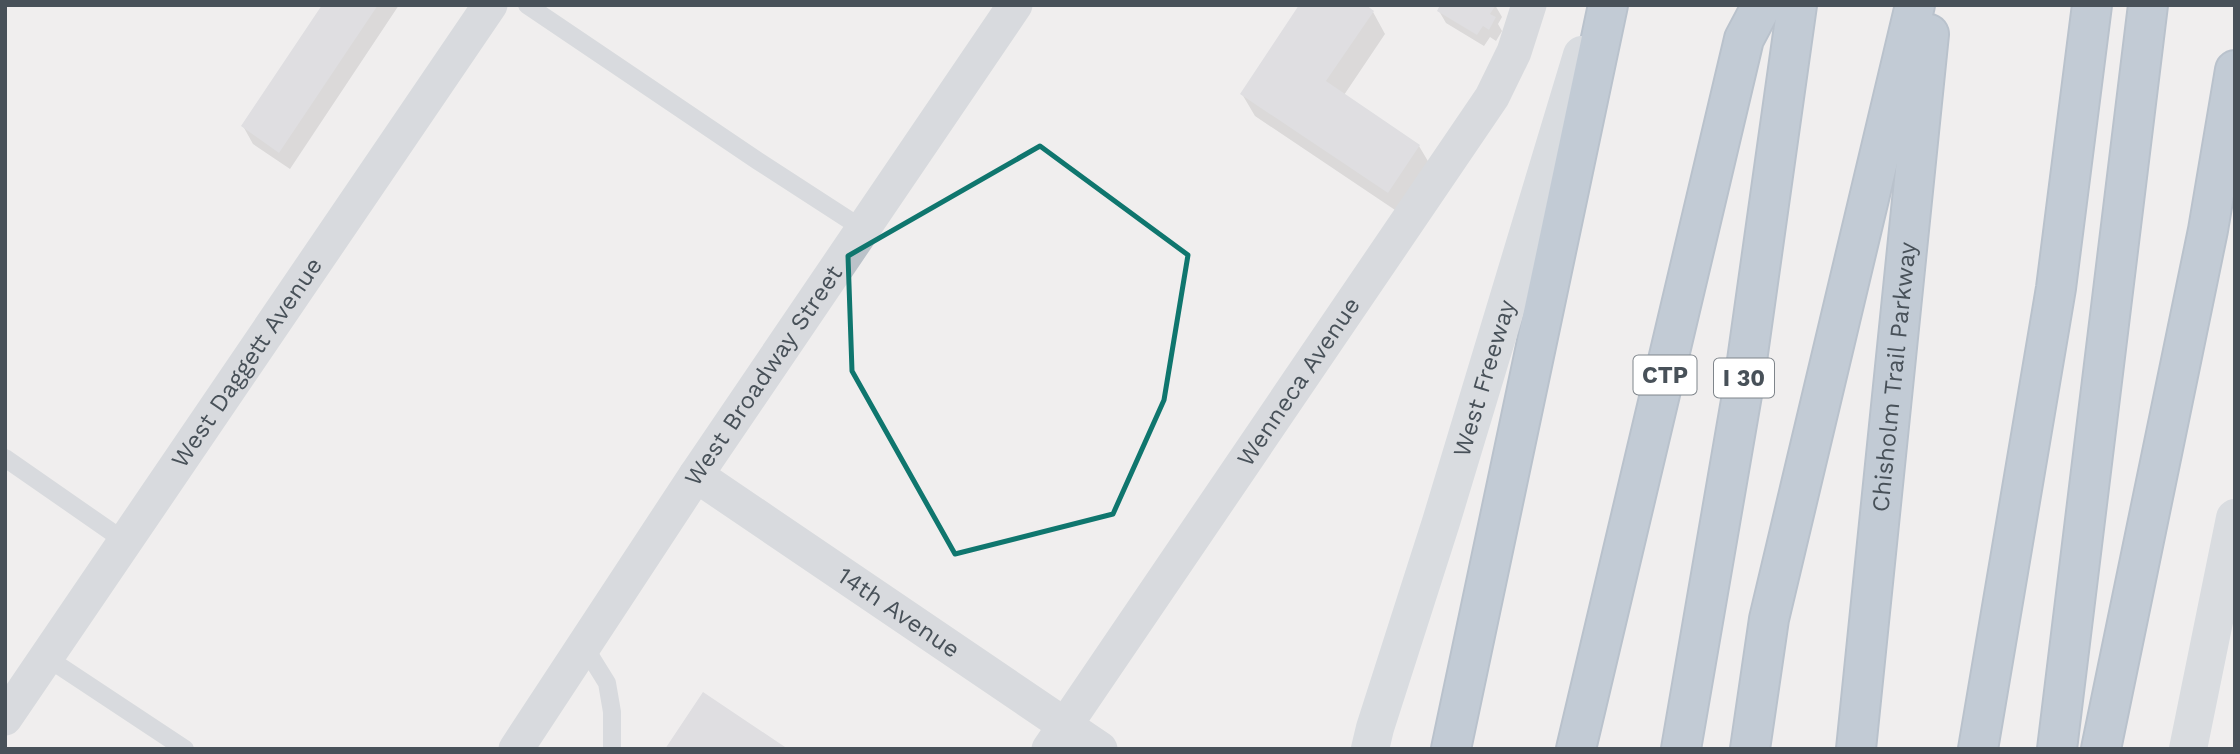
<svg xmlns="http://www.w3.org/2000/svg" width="2240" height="754" viewBox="0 0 2240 754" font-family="'Work Sans',sans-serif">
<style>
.shadow{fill:#0003}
.building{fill:#c9cad0}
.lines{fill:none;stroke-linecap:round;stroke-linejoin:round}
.highway-casing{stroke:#778ca3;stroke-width:42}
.lane{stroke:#bbc2c9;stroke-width:18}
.street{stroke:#bbc2c9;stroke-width:35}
.secondary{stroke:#bcc5ce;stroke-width:38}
.highway{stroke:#8ba1b7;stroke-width:38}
.marked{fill:none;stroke:#0f766e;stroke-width:5;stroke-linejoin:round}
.labels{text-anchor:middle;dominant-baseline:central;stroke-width:6;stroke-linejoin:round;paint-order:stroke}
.shield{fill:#fff;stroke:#7f858b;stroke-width:2}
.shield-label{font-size:23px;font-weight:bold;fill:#485159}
.street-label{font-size:24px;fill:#485159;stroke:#fff}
</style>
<rect width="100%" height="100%" fill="#f0eeee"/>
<path class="shadow" d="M 324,5 L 399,5 L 290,169 L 253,144 L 243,126 Z
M 1495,5 L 1502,17 L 1498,24 L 1502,31 L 1496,41 L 1490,37 L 1484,46 L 1446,23 L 1439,11 Z
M 1373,12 L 1385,34 L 1344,95 L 1419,146 L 1432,168 L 1401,214 L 1255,116 L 1242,94 Z"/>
<path class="building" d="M 322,5 L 378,5 L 279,153 L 241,126 Z
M 1299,5 L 1366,5 L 1374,11 L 1326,81 L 1420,145 L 1388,193 L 1240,94 Z
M 1440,5 L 1496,5 L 1490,14 L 1496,17 L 1489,30 L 1483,26 L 1477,35 L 1437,11 Z
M 703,692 L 788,749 L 665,749 Z"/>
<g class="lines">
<g class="highway-casing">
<g id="highway">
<path d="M 1451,749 L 1608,5"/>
<path d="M 1576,749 L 1744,39 L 1762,5"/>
<path d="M 1681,749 L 1743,389 L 1797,5"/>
<path d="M 1750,749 L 1769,619 L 1915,5"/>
<path id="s6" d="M 1856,749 L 1929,34"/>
<path d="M 1978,749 L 2056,288 L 2092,5"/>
<path d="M 2057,749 L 2148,5"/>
<path d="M 2101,749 L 2208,230 L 2235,70"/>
</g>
</g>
<path class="lane" d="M 527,5 L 758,161 L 863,229
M 5,458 L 126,542
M 584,646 L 607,683 L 612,712 L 612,749
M 46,657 L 185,749"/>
<g class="street">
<path id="s1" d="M 696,475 L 1100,749"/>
<path id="s2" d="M 5,718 L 490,5"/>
<path id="s3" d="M 516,749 L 696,475 L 1015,5"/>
<path id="s4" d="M 1049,749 L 1492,97 L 1514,52 L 1529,5"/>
</g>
<g class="secondary">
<path id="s5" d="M 1370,749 L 1375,728 L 1441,522 L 1582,55"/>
<path d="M 2188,749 L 2235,518"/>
</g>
<use href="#highway" class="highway"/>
</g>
<path d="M0 0H2240V754H0ZM 1040,146 L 1188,255 L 1164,400 L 1113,514 L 955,554 L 852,371 L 848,256 Z" fill="#f0eeee" fill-opacity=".55" fill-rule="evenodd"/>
<path class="marked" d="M 1040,146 L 1188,255 L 1164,400 L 1113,514 L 955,554 L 852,371 L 848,256 Z"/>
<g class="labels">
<g class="shield">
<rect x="1633.5" y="355.5" width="63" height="39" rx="5"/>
<rect x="1714" y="358.5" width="60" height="39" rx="5"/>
</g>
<g class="shield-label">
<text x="1665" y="375">CTP</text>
<text x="1744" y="378">I 30</text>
</g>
<g class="street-label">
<text stroke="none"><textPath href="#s2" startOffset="430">West Daggett Avenue</textPath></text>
<text stroke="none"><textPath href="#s3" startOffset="448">West Broadway Street</textPath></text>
<text stroke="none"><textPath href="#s5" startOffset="388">West Freeway</textPath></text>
<text stroke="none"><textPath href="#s6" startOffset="374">Chisholm Trail Parkway</textPath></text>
<text stroke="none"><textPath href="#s4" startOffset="444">Wenneca Avenue</textPath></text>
<text stroke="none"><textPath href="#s1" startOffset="245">14th Avenue</textPath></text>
</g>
</g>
<rect width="2240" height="754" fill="none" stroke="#485159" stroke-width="14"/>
</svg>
